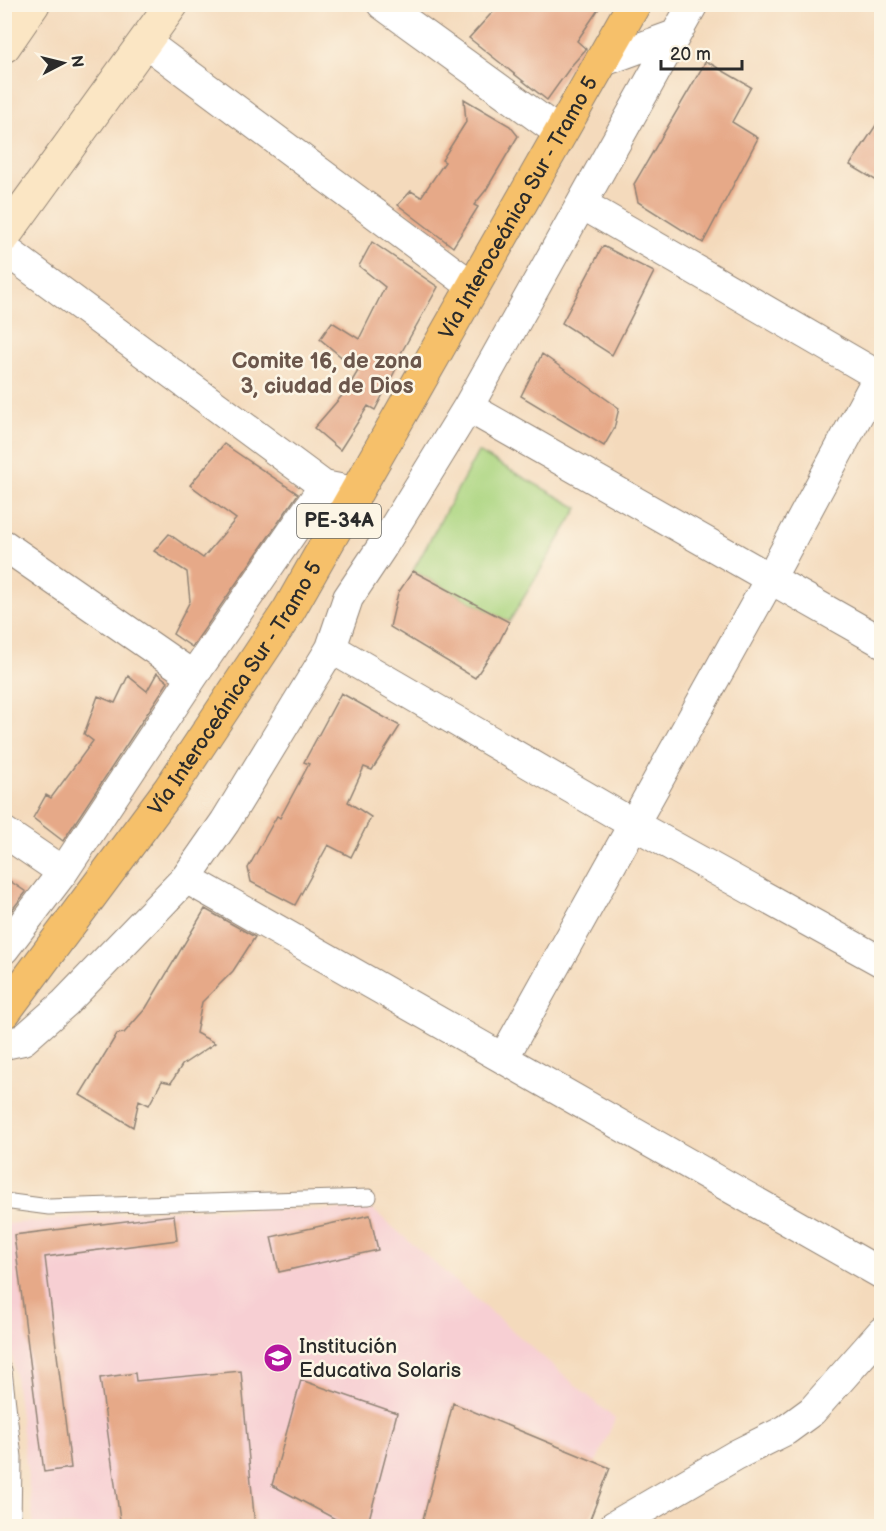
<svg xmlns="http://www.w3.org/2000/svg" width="886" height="1531" viewBox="0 0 886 1531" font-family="'Balsamiq Sans',sans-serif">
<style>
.built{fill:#f7cfd3}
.green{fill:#acd681;stroke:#6c8056;stroke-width:1.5}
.building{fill:#e6a988}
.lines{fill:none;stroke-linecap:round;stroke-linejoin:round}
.lane-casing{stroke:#908274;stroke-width:17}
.street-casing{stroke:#908274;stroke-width:32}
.secondary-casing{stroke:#908274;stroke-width:35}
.highway-casing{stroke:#908274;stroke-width:35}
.lane{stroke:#fff;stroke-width:15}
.street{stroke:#fff;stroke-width:30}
.secondary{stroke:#fbe6c4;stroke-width:33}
.highway{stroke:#f6c06b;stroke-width:33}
.labels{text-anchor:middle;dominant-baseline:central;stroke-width:5;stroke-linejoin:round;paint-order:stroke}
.shield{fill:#fcf5e5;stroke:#6a6863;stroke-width:1.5}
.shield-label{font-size:20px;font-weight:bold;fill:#2b2b2b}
.street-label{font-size:21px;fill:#2b2b2b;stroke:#fcf5e5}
.poi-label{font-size:21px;fill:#2b2b2b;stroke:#fcf5e5;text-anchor:start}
.neighbourhood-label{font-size:22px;font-weight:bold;fill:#6c574c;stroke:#fcf5e5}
</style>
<rect width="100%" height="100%" fill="#fcf5e5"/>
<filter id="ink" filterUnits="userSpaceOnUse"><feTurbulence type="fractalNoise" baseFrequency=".0167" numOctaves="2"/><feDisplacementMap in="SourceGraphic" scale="12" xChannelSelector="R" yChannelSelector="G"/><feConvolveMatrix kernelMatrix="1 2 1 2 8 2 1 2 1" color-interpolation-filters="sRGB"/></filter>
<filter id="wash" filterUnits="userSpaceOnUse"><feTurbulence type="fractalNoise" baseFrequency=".008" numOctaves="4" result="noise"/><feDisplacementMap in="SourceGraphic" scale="24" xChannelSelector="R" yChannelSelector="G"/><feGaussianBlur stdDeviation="1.35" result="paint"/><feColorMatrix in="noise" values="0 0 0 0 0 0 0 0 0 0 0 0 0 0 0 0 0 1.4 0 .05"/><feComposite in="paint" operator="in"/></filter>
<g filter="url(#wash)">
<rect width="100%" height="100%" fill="#f4dabc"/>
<path class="built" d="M 179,1210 L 373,1210 L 615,1419 L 568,1526 L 34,1526 L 5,1297 L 4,1224 Z"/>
<path class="green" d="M 478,452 L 578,508 L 509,622 L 413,571 Z"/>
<g id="blocks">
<path class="building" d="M 500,4 L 602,4 L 577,41 L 586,49 L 572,65 L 547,100 L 469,38 Z
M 706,61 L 751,87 L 732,122 L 758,138 L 703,243 L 638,202 L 634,184 Z
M 464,99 L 510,126 L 518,136 L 486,190 L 474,205 L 478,207 L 453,247 L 398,205 L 411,191 L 421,197 L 445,162 L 442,160 L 466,122 Z
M 882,116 L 882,184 L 850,165 Z
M 372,242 L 438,287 L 396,362 L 399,363 L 375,410 L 368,406 L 340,450 L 314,428 L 346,391 L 358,371 L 320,339 L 332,322 L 359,339 L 385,287 L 359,266 Z
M 603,246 L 654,272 L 612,355 L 562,323 Z
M 542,354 L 619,408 L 614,429 L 604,446 L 521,396 Z
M 224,444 L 298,494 L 192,647 L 173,634 L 190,601 L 187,572 L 154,551 L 169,534 L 203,558 L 236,519 L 190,485 Z
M 413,571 L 509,622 L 499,642 L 475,678 L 390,627 L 398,593 Z
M 157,673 L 168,682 L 63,841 L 33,818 L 46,795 L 51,798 L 93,741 L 84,734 L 98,696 L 115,703 L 128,676 L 147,691 Z
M 341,693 L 400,726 L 372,770 L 364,767 L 348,802 L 371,817 L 351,857 L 328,845 L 295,905 L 251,882 L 248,868 L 277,816 L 280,818 L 309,764 L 304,762 Z
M 4,877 L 26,892 L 4,920 Z
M 205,909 L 255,937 L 233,971 L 202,1002 L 196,1033 L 215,1043 L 182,1065 L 171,1083 L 162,1081 L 149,1105 L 139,1100 L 133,1127 L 80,1095 L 117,1034 L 124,1033 L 146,1008 Z
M 174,1215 L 177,1240 L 45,1257 L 71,1468 L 44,1472 L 14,1235 Z
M 370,1215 L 378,1250 L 279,1272 L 271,1237 Z
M 241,1371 L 255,1527 L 121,1527 L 100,1378 L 135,1373 L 136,1381 Z
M 301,1380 L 397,1413 L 367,1527 L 350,1527 L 272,1485 Z
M 453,1403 L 610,1468 L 587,1527 L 421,1527 Z"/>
</g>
</g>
<g filter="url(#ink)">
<use href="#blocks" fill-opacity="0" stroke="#908274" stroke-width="1.5"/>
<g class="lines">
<g class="lane-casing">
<path id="lane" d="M 4,1201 L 49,1207 L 369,1197
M 4,1370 L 14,1457 L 13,1526"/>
</g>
<g class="street-casing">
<path id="street" d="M 382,4 L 560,133
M 145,42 L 472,286
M 601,62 L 675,35
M 582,204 L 882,378
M 4,249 L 324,486 L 344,490
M 468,407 L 882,642
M 4,545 L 193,676
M 331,648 L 633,824 L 882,962
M 4,832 L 63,872
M 186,878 L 882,1274
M 4,949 L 63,872 L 193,676 L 324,486
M 4,1044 L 23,1040 L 65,1003 L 186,878 L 225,822 L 331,648 L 348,598 L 382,547 L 468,407 L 693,4
M 504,1057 L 770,579 L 882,370
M 614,1526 L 736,1455 L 786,1430 L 812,1411 L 882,1332"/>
</g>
<g class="secondary-casing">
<path id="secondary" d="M 4,46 L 33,4
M 4,236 L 172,4"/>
</g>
<g class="highway-casing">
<g id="highway">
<path id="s1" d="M 4,1012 L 170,789 L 289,610 L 634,4"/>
</g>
</g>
<use href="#lane" class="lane"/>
<use href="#street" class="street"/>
<use href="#secondary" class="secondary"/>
<use href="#highway" class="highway"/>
</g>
</g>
<defs>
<g id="school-disc" transform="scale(1.5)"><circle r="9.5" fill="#b5179e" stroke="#fcf5e5"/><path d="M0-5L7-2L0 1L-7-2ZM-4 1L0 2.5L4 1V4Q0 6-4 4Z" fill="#fff"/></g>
</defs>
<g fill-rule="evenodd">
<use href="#school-disc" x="278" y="1358"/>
</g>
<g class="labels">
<rect class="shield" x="297" y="504" width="84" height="34" rx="4.5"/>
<g class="shield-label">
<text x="339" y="521">PE-34A</text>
</g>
<g class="street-label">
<text stroke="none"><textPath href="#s1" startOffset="956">Vía Interoceánica Sur - Tramo 5</textPath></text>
<text stroke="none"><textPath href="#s1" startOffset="398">Vía Interoceánica Sur - Tramo 5</textPath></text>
</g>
<g class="poi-label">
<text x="299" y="1346">Institución<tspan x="299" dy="24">Educativa Solaris</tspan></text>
</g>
<g class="neighbourhood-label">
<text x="327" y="361">Comite 16, de zona<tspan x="327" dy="25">3, ciudad de Dios</tspan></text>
</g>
</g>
<rect width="886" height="1531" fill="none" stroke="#fcf5e5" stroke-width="24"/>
<g transform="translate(63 63) rotate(83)" stroke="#fcf5e5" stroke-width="4.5" paint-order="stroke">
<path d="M0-4.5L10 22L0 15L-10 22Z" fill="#2b2b2b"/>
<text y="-9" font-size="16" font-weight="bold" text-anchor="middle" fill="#2b2b2b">N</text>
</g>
<path d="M661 60v9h81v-9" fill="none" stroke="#2b2b2b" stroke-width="3"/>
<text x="670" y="60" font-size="18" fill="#2b2b2b" stroke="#fcf5e5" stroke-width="4.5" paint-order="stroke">20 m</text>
</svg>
